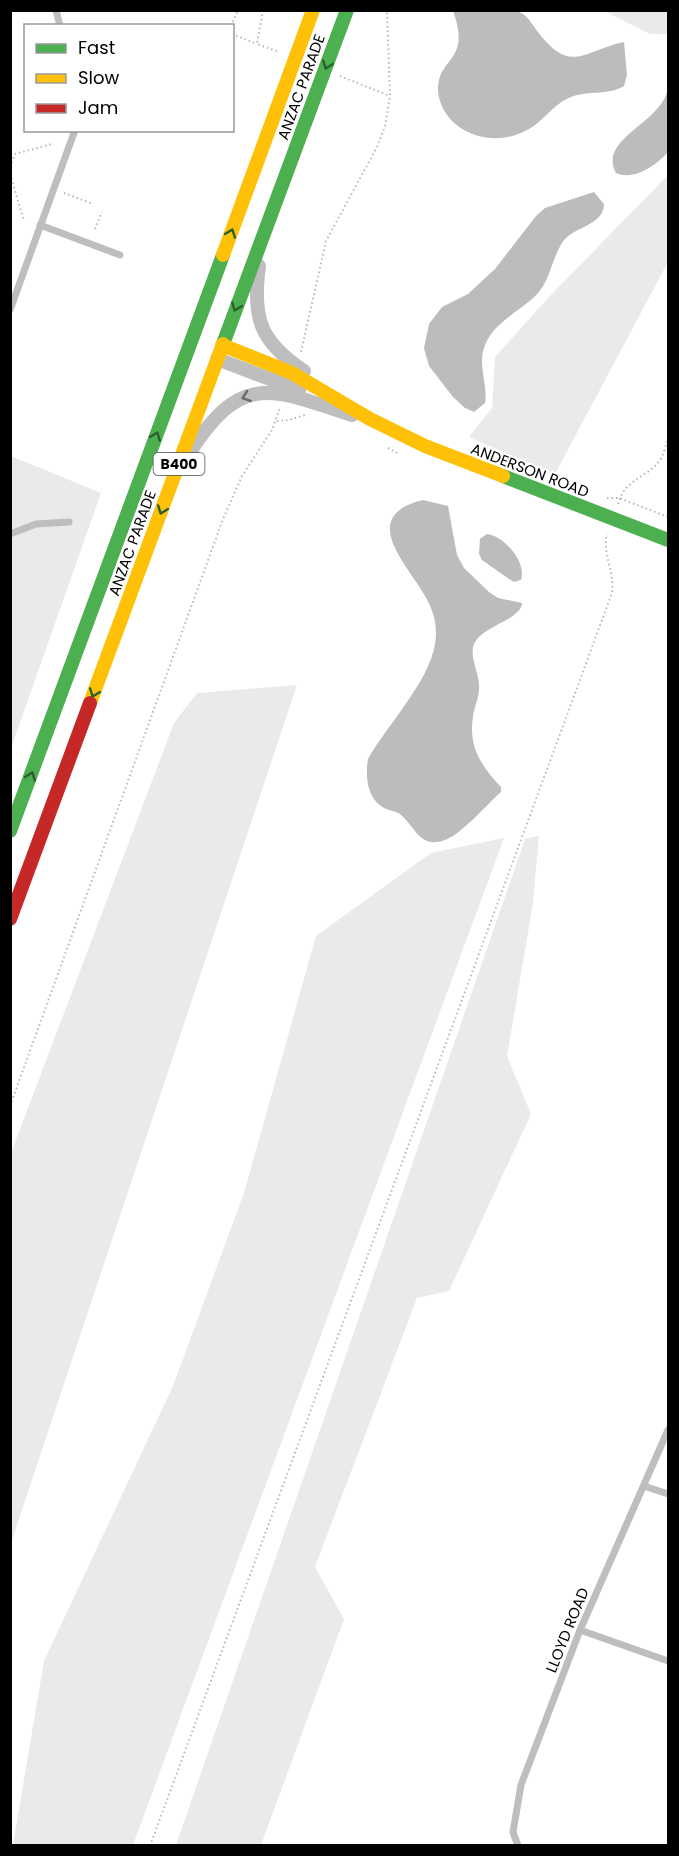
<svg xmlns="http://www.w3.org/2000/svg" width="679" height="1856" viewBox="0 0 679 1856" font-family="Poppins,sans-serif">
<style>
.green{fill:#eaeaea}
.water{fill:#bcbcbc}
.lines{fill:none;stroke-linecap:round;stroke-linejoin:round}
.path{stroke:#b8b8b8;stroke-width:2;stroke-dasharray:1.5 3;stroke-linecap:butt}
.lane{stroke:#bebebe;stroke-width:7}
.street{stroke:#bebebe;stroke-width:14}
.fast{stroke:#4caf50;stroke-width:14}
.slow{stroke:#ffc107;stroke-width:14}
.jam{stroke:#c62828;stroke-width:14}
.oneway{stroke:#2a602c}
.oneway2{stroke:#686868}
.labels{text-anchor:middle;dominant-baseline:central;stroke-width:4.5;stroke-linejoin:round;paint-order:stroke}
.shield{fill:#fff;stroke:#4c4c4c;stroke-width:1.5}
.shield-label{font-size:14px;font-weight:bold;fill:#000}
.street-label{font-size:15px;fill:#000;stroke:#fff}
</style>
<rect width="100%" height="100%" fill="#fff"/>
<path class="green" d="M 604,11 L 668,11 L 668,34 L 650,34 Z
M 668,175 L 668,262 L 555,474 L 469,437 L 492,408 L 495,357 L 547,299 Z
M 11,456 L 101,493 L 11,748 Z
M 297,685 L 11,1543 L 11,1153 L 174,723 L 197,693 Z
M 539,836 L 533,903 L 507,1056 L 531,1114 L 449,1291 L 417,1298 L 315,1567 L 344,1619 L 261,1845 L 176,1845 L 525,839 Z
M 504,838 L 133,1845 L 13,1845 L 44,1661 L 173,1386 L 244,1193 L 316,936 L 431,853 Z"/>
<path class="water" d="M 453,11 L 519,12 C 528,15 532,25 538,32 C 571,75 582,51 624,42 L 627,75 L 624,86 C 607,96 589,90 571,97 C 557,102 547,116 535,125 C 512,142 481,143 458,126 C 447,118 439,105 438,91 C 437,56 472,63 453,11 Z
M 668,88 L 668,152 C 657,165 634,181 616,173 C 597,138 663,123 668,88 Z
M 594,192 L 604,204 C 604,226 573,226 562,243 C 550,262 551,283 532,299 C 515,314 491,325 484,348 C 478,366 488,385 485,403 L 474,412 L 465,408 L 453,397 L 429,366 L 424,348 L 429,324 L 442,307 L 468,294 L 495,269 L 536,216 L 545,208 Z
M 423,500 L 448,506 L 457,555 L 464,568 L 489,592 L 498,598 L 522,603 C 521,620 483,625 474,644 C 469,656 479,673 479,685 C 480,696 474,707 473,717 C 468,747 482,767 501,787 L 501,792 C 486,805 462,834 445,840 C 420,849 416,828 401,815 C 397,811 390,811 384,808 C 367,799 365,776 368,759 C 387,725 429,682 435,644 C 438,627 434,611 425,596 C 407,564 357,516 423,500 Z
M 487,534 C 504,536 527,562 521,580 L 514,582 L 509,579 L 482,560 L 479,554 L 480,539 Z"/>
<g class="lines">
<path class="path" d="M 263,10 L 257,44 L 279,52
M 231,26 L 238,10
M 232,34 L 257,44
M 340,76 L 390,96
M 10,167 L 15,154 L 52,144
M 10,174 L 24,221
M 64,193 L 93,204
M 95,229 L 102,212
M 301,352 L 326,241 L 377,147 L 385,126 L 390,96 L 387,10
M 277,421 L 289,420 L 305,415
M 388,448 L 399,454
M 607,498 L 619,498 L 668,517
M 618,504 C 624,481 642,479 657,464 C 663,458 665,447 668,439
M 10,1106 L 223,519 L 242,476 L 272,430 L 280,408
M 150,1846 L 612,593 C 615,571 602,554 607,534"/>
<path class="lane" d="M 56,10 L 60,26
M 40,225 L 120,255
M 10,310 L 75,130
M 10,534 L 36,524 L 69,522
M 644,1486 L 668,1494
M 580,1630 L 668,1661
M 518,1846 L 513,1832 L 521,1785 L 580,1630 L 668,1430"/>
<path class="street" d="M 259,266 C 252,318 260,342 304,371
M 217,359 L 299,390
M 190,452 C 242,371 272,389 352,415"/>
<path class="fast" d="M 223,344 L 347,10
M 503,476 L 668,540
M 10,831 L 223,255"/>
<path class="slow" d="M 223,255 L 313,10
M 222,345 L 292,373 L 370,419 L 425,446 L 503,476
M 90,703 L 223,344"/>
<path class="jam" d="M 10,919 L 90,703"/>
</g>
<defs><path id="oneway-chevron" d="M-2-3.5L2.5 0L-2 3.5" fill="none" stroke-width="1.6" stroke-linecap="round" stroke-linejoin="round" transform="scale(1.5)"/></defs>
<g class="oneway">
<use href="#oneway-chevron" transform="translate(327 65) rotate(110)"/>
<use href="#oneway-chevron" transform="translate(231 233) rotate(-70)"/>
<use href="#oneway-chevron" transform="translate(236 307) rotate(111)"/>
<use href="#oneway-chevron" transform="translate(156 436) rotate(-69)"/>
<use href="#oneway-chevron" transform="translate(162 510) rotate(110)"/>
<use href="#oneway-chevron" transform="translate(94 693) rotate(110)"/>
<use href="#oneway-chevron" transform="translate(31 776) rotate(-70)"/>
</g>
<use class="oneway2" href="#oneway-chevron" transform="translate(246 397) rotate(161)"/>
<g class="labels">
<rect class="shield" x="153.5" y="453" width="51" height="22" rx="4.5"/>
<g class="shield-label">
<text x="179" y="464">B400</text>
</g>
<g class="street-label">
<text transform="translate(301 87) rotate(-70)">ANZAC PARADE</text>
<text transform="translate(530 470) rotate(21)">ANDERSON ROAD</text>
<text transform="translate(132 543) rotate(-70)">ANZAC PARADE</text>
<text transform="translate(567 1630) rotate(-68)">LLOYD ROAD</text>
</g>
</g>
<rect width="679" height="1856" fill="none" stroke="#000000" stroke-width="24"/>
<rect x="24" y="24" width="210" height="108" fill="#ffffff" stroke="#999999" stroke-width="1.5"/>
<rect x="36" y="44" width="30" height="9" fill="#4caf50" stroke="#999999" stroke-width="1.5"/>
<text x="78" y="54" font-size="18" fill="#000000">Fast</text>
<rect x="36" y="74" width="30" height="9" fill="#ffc107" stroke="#999999" stroke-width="1.5"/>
<text x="78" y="84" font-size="18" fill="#000000">Slow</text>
<rect x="36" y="104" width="30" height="9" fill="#c62828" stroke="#999999" stroke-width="1.5"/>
<text x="78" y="114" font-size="18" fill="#000000">Jam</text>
</svg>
